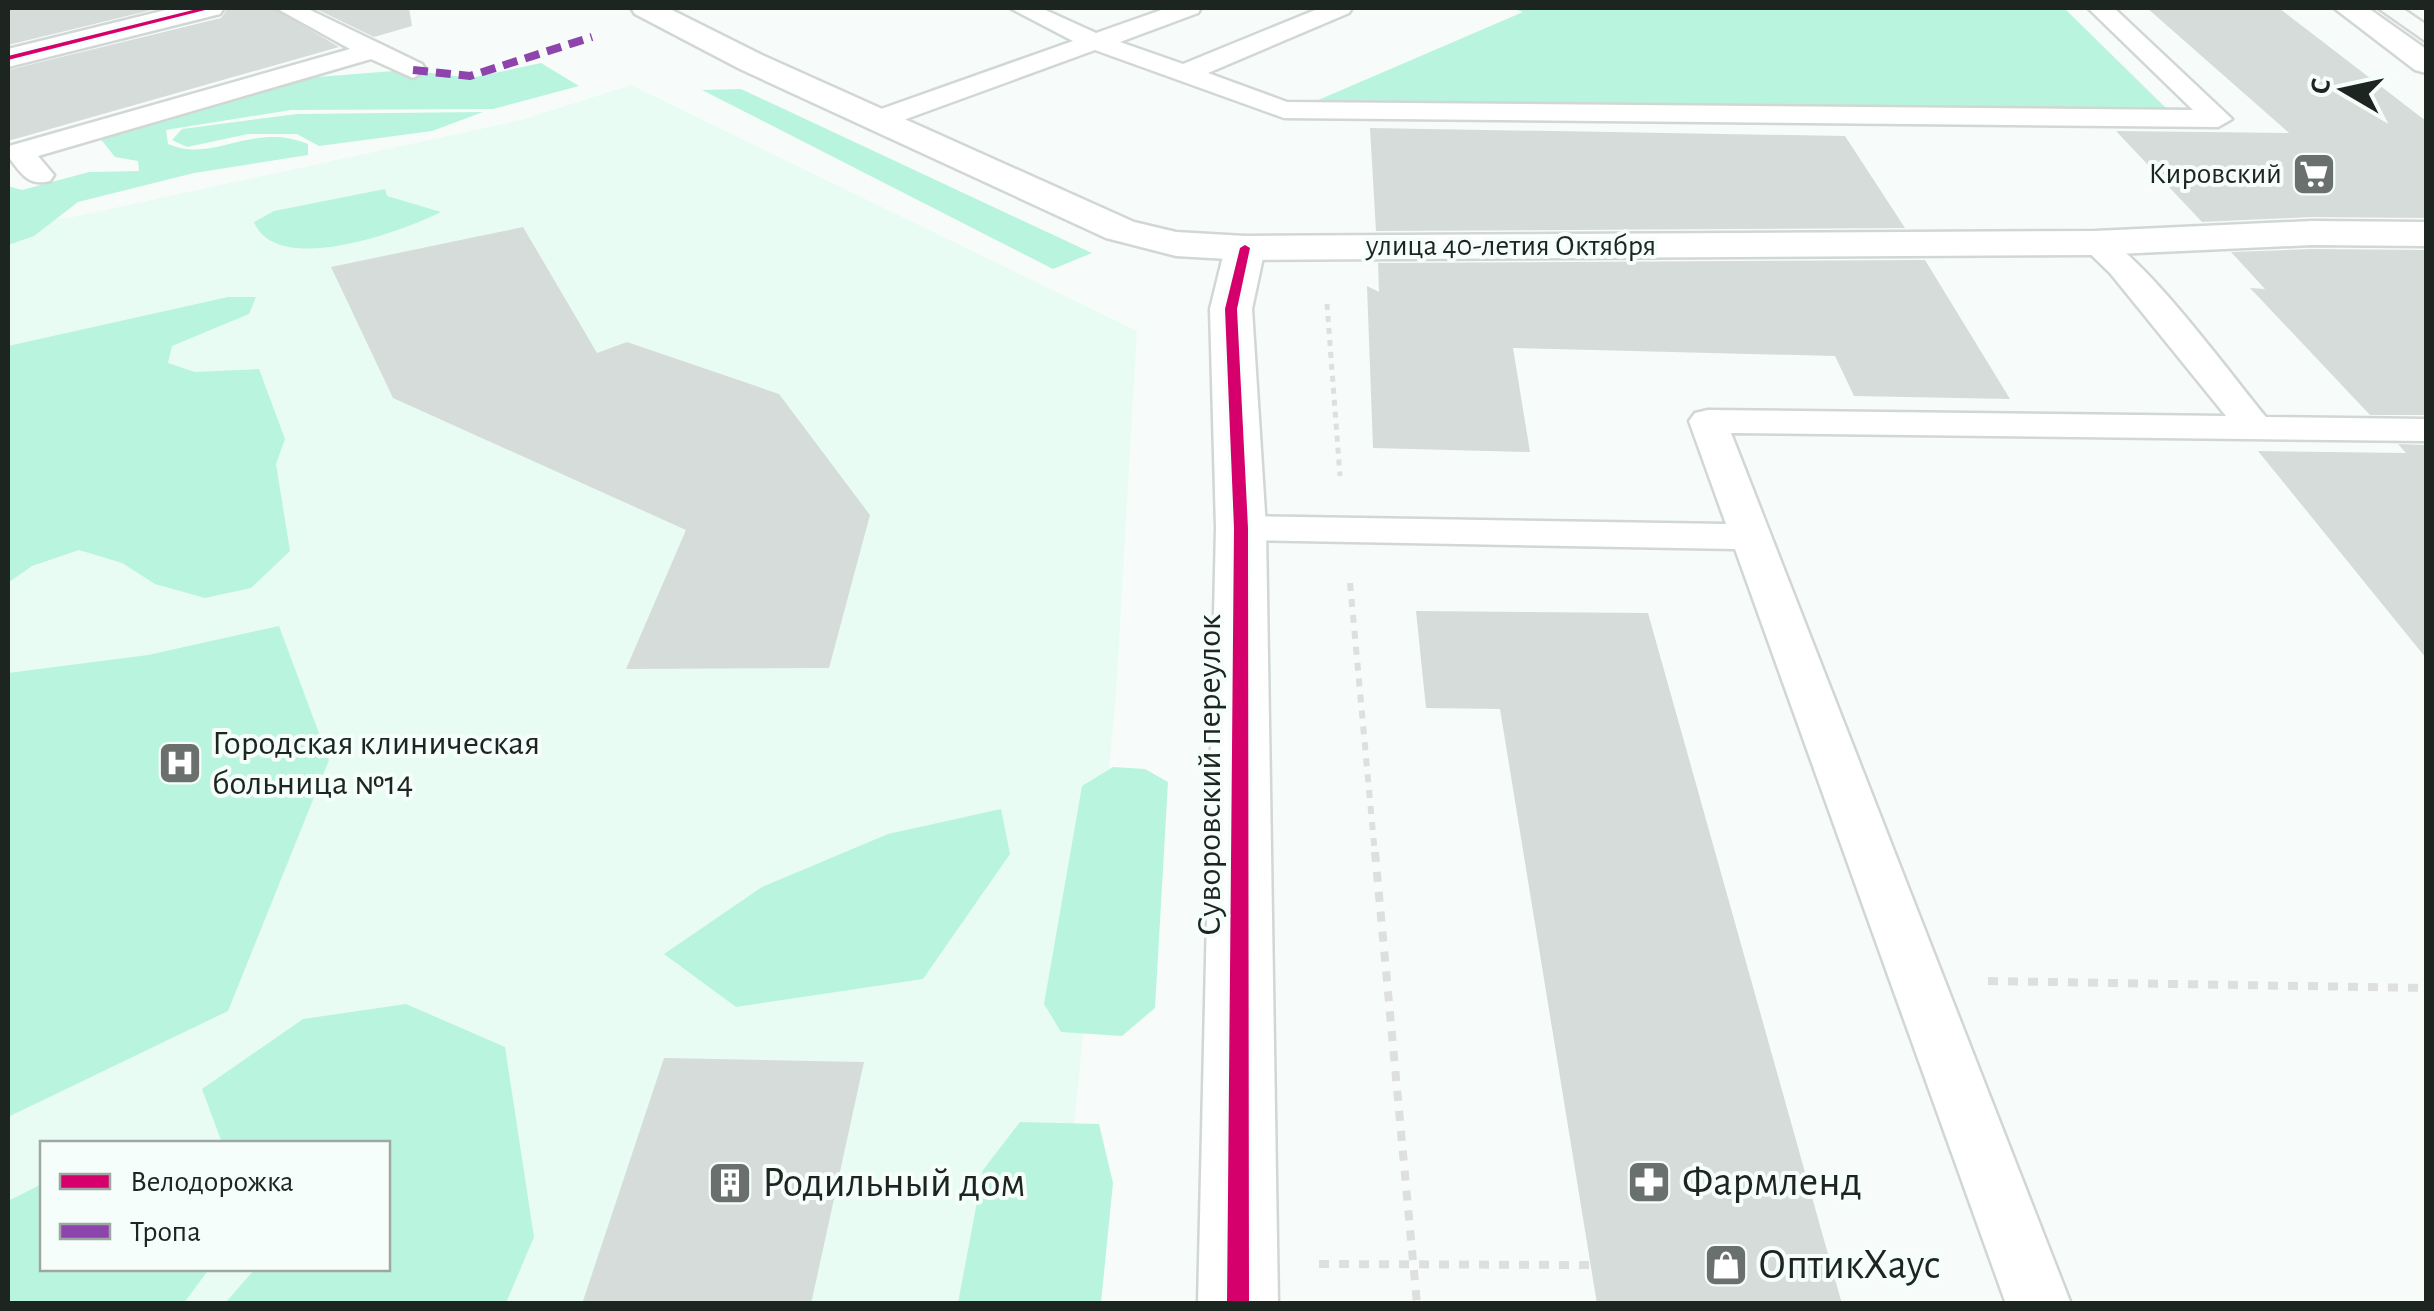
<svg xmlns="http://www.w3.org/2000/svg" width="2434" height="1311" viewBox="0 0 2434 1311" font-family="'Alegreya Sans',sans-serif">
<style>
.built{fill:#e9fcf4;fill-rule:evenodd}
.green{fill:#b9f4df}
.building{fill:#d5dcd9}
.lines{fill:none;stroke-linecap:round;stroke-linejoin:round}
.service-casing{stroke:#d1d7d4;stroke-width:5}
.minor-casing{stroke:#d1d7d4;stroke-width:5}
.tertiary-casing{stroke:#d1d7d4;stroke-width:5}
.secondary-casing{stroke:#d1d7d4;stroke-width:5}
.path-far2{stroke:#dedfde;stroke-width:5;stroke-dasharray:6 6;stroke-linecap:butt}
.path-far1{stroke:#dedfde;stroke-width:6;stroke-dasharray:8 8;stroke-linecap:butt}
.path{stroke:#dedfde;stroke-width:8;stroke-dasharray:10 10;stroke-linecap:butt}
.service{fill:#fefffe;fill-rule:evenodd}
.minor{fill:#fefffe;fill-rule:evenodd}
.tertiary{fill:#fefffe;fill-rule:evenodd}
.secondary{fill:#fefffe;fill-rule:evenodd}
.tram{stroke:#d4d6d5;stroke-width:2.5}
.quiet{stroke:#8e44ad;stroke-width:8;stroke-dasharray:15 8;stroke-linecap:butt}
.cycleway-casing{stroke:#f5fefa;stroke-width:6}
.cycleway{fill:#d6006c;fill-rule:evenodd}
.labels{text-anchor:middle;dominant-baseline:central;stroke-width:8;stroke-linejoin:round;paint-order:stroke}
.far-poi-label{font-size:30px;fill:#1d2521;stroke:#f5fefa;text-anchor:end}
.far-street-label{font-size:30px;fill:#1d2521;stroke:#f5fefa}
.poi-label{font-size:35px;fill:#1d2521;stroke:#f5fefa;text-anchor:start}
.street-label{font-size:35px;fill:#1d2521;stroke:#f5fefa}
.near-poi-label{font-size:42px;fill:#1d2521;stroke:#f5fefa;text-anchor:start}
</style>
<rect width="100%" height="100%" fill="#f7fcfa"/>
<path class="built" d="M 631,85 L 1137,331 L 1116,696 L 1057,1303 L 8,1304 L 8,223 L 68,218 L 521,120 ZM 42,1144 L 388,1144 L 388,1268 L 42,1268 Z"/>
<path class="green" d="M 1511,8 L 2064,8 L 2167,109 L 1316,101 L 1523,12 Z
M 541,63 L 579,86 L 493,109 L 291,110 L 166,130 L 168,144 C 215,164 250,121 308,144 L 308,155 L 194,173 L 78,202 L 34,236 L 8,245 L 8,186 L 22,190 L 89,172 L 139,171 L 138,161 L 115,157 L 99,137 L 292,79 L 406,70 L 471,78 Z
M 741,89 L 1092,253 L 1053,269 L 702,90 Z
M 483,112 L 432,131 L 319,146 L 297,134 L 248,134 L 187,147 L 172,140 L 182,129 L 297,114 Z
M 385,189 L 387,196 L 441,212 C 403,231 277,278 254,222 L 274,211 Z
M 228,297 L 256,297 L 249,314 L 172,346 L 168,363 L 195,372 L 259,369 L 285,439 L 276,464 L 290,551 L 251,588 L 205,598 L 155,584 L 122,563 L 79,550 L 32,566 L 8,583 L 8,346 Z
M 279,626 L 329,760 L 228,1011 L 8,1117 L 8,673 L 148,655 Z
M 1113,767 L 1145,769 L 1168,782 L 1155,1008 L 1122,1036 L 1061,1032 L 1044,1004 L 1082,786 Z
M 1001,809 L 1010,854 L 923,979 L 736,1007 L 664,954 L 762,887 L 888,834 Z
M 406,1004 L 505,1047 L 534,1237 L 506,1303 L 225,1303 L 255,1269 L 388,1268 L 388,1144 L 222,1143 L 202,1089 L 303,1019 Z
M 1020,1122 L 1099,1124 L 1113,1183 L 1101,1303 L 958,1303 L 983,1170 Z
M 42,1184 L 42,1268 L 209,1269 L 184,1303 L 8,1303 L 8,1201 Z"/>
<path class="building" d="M 8,8 L 160,8 L 8,45 Z
M 228,8 L 273,8 L 339,47 L 8,141 L 8,70 L 221,18 Z
M 314,8 L 409,8 L 412,26 L 374,37 Z
M 2147,8 L 2279,8 L 2426,121 L 2426,218 L 2312,217 L 2202,222 L 2116,131 L 2289,133 Z
M 1370,128 L 1845,136 L 1905,228 L 1376,231 Z
M 523,227 L 597,353 L 627,342 L 779,394 L 870,515 L 829,668 L 626,669 L 686,530 L 393,398 L 331,267 Z
M 2312,249 L 2426,250 L 2426,415 L 2370,415 L 2250,288 L 2265,289 L 2231,252 Z
M 1925,260 L 2010,399 L 1854,396 L 1835,356 L 1513,348 L 1530,452 L 1373,448 L 1367,286 L 1379,292 L 1378,263 Z
M 2398,444 L 2426,445 L 2426,658 L 2258,451 L 2406,453 Z
M 1416,611 L 1648,613 L 1842,1304 L 1597,1304 L 1500,709 L 1426,708 Z
M 664,1058 L 864,1062 L 811,1304 L 582,1304 Z"/>
<g class="lines">
<g class="service-casing">
<path id="service" d="M 276,8 L 306,8 L 422,64 L 426,70 L 413,78 L 371,59 L 38,156 L 54,175 L 50,181 C 28,187 20,172 8,156 L 9,146 L 350,49 Z
M 1010,8 L 1041,8 L 1096,33 L 1167,8 L 1201,8 L 1198,13 L 1120,42 L 1183,64 L 1320,8 L 1352,8 L 1349,13 L 1208,73 L 1287,102 L 2193,110 L 2088,8 L 2114,8 L 2232,119 L 2218,127 L 1284,118 L 1095,50 L 887,126 L 867,126 L 863,120 L 867,114 L 1073,41 Z
M 2095,233 C 2136,244 2234,379 2266,417 L 2426,419 L 2426,441 L 1731,433 L 2071,1304 L 2006,1304 L 1735,549 L 1241,540 L 1227,537 L 1221,528 L 1227,519 L 1241,516 L 1726,524 L 1689,421 L 1695,413 L 1708,410 L 2226,416 L 2110,273 L 2079,243 L 2084,236 Z"/>
</g>
<g class="minor-casing">
<path id="minor" d="M 174,8 L 224,8 L 220,14 L 8,67 L 8,49 Z"/>
</g>
<g class="tertiary-casing">
<path id="tertiary" d="M 1245,236 L 1259,240 L 1265,248 L 1252,309 L 1266,528 L 1278,1304 L 1198,1304 L 1216,528 L 1210,309 L 1225,248 L 1231,240 Z"/>
</g>
<g class="secondary-casing">
<path id="secondary" d="M 631,8 L 668,8 L 762,55 L 1134,222 L 1176,232 L 1245,236 L 2095,231 L 2312,221 L 2426,222 L 2426,246 L 2312,245 L 2095,255 L 1245,260 L 1176,256 L 1106,238 L 740,69 L 635,14 Z
M 2334,8 L 2368,8 L 2426,49 L 2426,73 L 2415,70 Z"/>
</g>
<path class="path-far2" d="M 1327,304 L 1340,476"/>
<path class="path-far1" d="M 1350,583 L 1375,855"/>
<path class="path" d="M 1375,852 L 1417,1304
M 1988,981 L 2426,988
M 1319,1264 L 1591,1265"/>
<use href="#service" class="service"/>
<use href="#minor" class="minor"/>
<use href="#tertiary" class="tertiary"/>
<use href="#secondary" class="secondary"/>
<path class="tram" d="M 2376,8 L 2426,43
M 2404,8 L 2426,23"/>
<path class="quiet" d="M 413,70 L 470,76 L 592,37"/>
<g class="cycleway-casing">
<path id="cycleway" d="M 201,8 L 213,8 L 8,60 L 8,56 Z
M 1245,245 L 1250,248 L 1237,309 L 1248,528 L 1249,1304 L 1227,1304 L 1234,528 L 1225,309 L 1240,248 Z"/>
</g>
<use href="#cycleway" class="cycleway"/>
</g>
<defs>
<g id="supermarket-square" transform="scale(2.25)"><rect x="-9" y="-9" width="18" height="18" rx="4" fill="#69706d" stroke="#f5fefa"/><path d="M-6-5.5h2.5l.6 2H6L4.5 2H-2.5L-4.4-4H-6ZM-1.5 3.2a1.3 1.3 0 1 0 .1 0ZM3 3.2a1.3 1.3 0 1 0 .1 0Z" fill="#fff"/></g>
<g id="hospital-square" transform="scale(2.25)"><rect x="-9" y="-9" width="18" height="18" rx="4" fill="#69706d" stroke="#f5fefa"/><path d="M-5-5h3v3.5h4V-5h3V5h-3V1.5h-4V5h-3Z" fill="#fff"/></g>
<g id="pharmacy-square" transform="scale(2.25)"><rect x="-9" y="-9" width="18" height="18" rx="4" fill="#69706d" stroke="#f5fefa"/><path d="M-2-6h4v4h4v4h-4v4h-4v-4h-4v-4h4Z" fill="#fff"/></g>
<g id="building-square" transform="scale(2.25)"><rect x="-9" y="-9" width="18" height="18" rx="4" fill="#69706d" stroke="#f5fefa"/><path d="M-4-6H4V6H1V3H-1V6H-4ZM-2.5-4.3h1.7v1.8h-1.7ZM.8-4.3h1.7v1.8H.8ZM-2.5-1h1.7V.8h-1.7ZM.8-1h1.7V.8H.8Z" fill="#fff"/></g>
<g id="shop-square" transform="scale(2.25)"><rect x="-9" y="-9" width="18" height="18" rx="4" fill="#69706d" stroke="#f5fefa"/><path d="M-5-2.5h2.3a2.7 3.5 0 0 1 5.4 0H5L5.5 6h-11ZM-1.5-2.5h3a1.5 2.3 0 0 0-3 0Z" fill="#fff"/></g>
</defs>
<g fill-rule="evenodd">
<use href="#supermarket-square" x="2314" y="174"/>
<use href="#hospital-square" x="180" y="763"/>
<use href="#pharmacy-square" x="1649" y="1182"/>
<use href="#building-square" x="730" y="1183"/>
<use href="#shop-square" x="1726" y="1265"/>
</g>
<g class="labels">
<g class="far-poi-label">
<text x="2282" y="174">Кировский</text>
</g>
<g class="far-street-label">
<text x="1511" y="246">улица 40-летия Октября</text>
</g>
<g class="poi-label">
<text x="212" y="743">Городская клиническая<tspan x="212" dy="40">больница №14</tspan></text>
</g>
<g class="street-label">
<text transform="translate(1209 775) rotate(-90)">Суворовский переулок</text>
</g>
<g class="near-poi-label">
<text x="1682" y="1182">Фармленд</text>
<text x="762" y="1183">Родильный дом</text>
<text x="1758" y="1265">ОптикХаус</text>
</g>
</g>
<rect width="2434" height="1311" fill="none" stroke="#1d2521" stroke-width="20"/>
<rect x="40" y="1141" width="350" height="130" fill="#f5fefa" stroke="#9fa7a3" stroke-width="2.5"/>
<rect x="60" y="1174" width="50" height="15" fill="#d6006c" stroke="#9fa7a3" stroke-width="2.5"/>
<text x="130" y="1191" font-size="30" fill="#1d2521">Велодорожка</text>
<rect x="60" y="1224" width="50" height="15" fill="#8e44ad" stroke="#9fa7a3" stroke-width="2.5"/>
<text x="130" y="1241" font-size="30" fill="#1d2521">Тропа</text>
<g transform="translate(2344 90) rotate(279)" stroke="#f5fefa" stroke-width="8" paint-order="stroke">
<path d="M0-8L18 38L0 25L-18 38Z" fill="#1d2521"/>
<text y="-15" font-size="28" font-weight="bold" text-anchor="middle" fill="#1d2521">С</text>
</g>
</svg>
